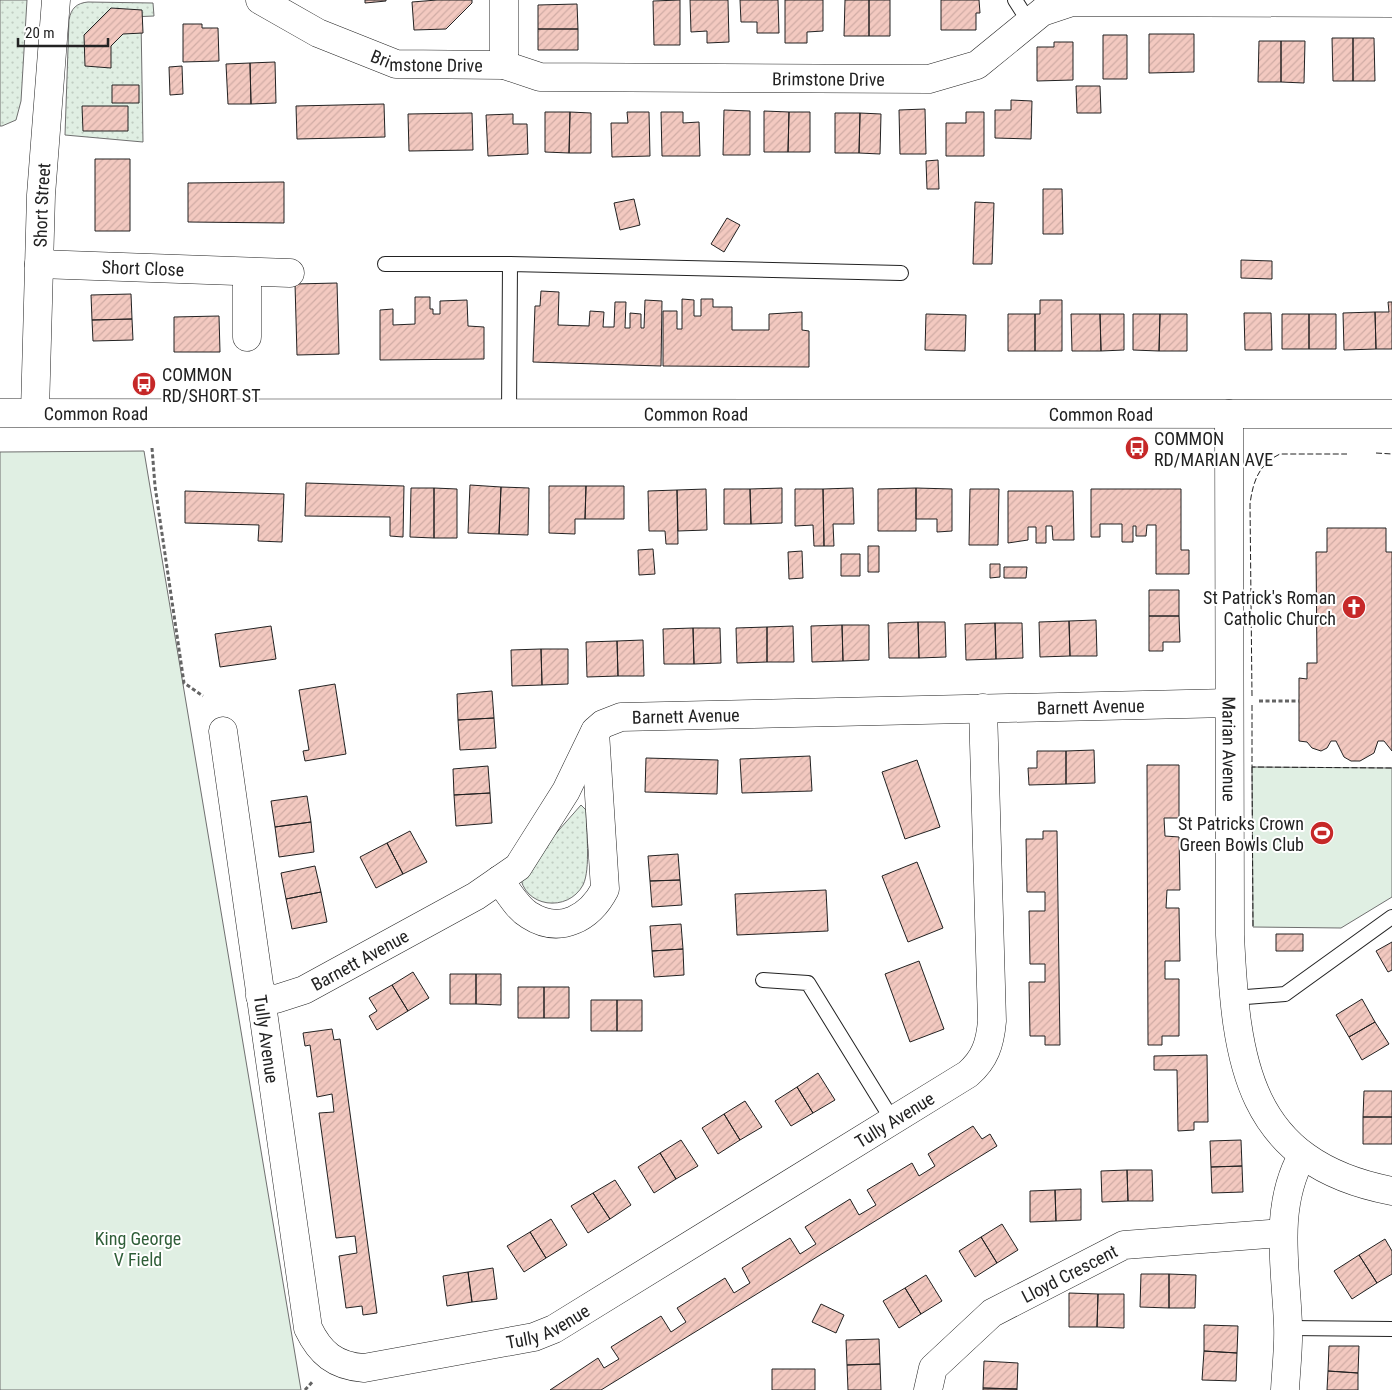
<svg xmlns="http://www.w3.org/2000/svg" width="1392" height="1390" viewBox="0 0 1392 1390" font-family="'Roboto Condensed',sans-serif">
<style>
.grass{fill:url(#grass-dots);stroke:#6f6f6f}
.park{fill:#e0efe3;stroke:#6f6f6f}
.building{fill:url(#building-hatch);stroke:#222}
.lines{fill:none;stroke-linecap:round;stroke-linejoin:round}
.lane-casing{stroke:#222;stroke-width:16}
.street-casing{stroke:#222;stroke-width:29}
.primary-casing{stroke:#222;stroke-width:29}
.path{stroke:#646464;stroke-width:3;stroke-dasharray:4 2.5;stroke-linecap:butt}
.lane{stroke:#fff;stroke-width:14}
.street{stroke:#fff;stroke-width:28}
.primary{stroke:#fff;stroke-width:28}
.fence{stroke:#222;stroke-width:1;stroke-dasharray:6 2.5;stroke-linecap:butt}
.labels{text-anchor:middle;dominant-baseline:central;stroke-width:4;stroke-linejoin:round;paint-order:stroke}
.street-label{font-size:18px;fill:#222;stroke:#fff}
.poi-label{font-size:18px;fill:#222;stroke:#fff;text-anchor:start}
.park-label{font-size:18px;fill:#2f5e38;stroke:#fff}
</style>
<defs>
<pattern id="grass-dots" width="8" height="8" patternUnits="userSpaceOnUse" patternTransform="scale(1.25)"><rect width="8" height="8" fill="#e0efe3"/><path d="M2 2h.1M6 6h.1" fill="none" stroke="#c0cdc2" stroke-width="1.8" stroke-linecap="round"/></pattern>
<pattern id="building-hatch" width="6" height="6" patternUnits="userSpaceOnUse" patternTransform="scale(1.25)"><rect width="6" height="6" fill="#f3c9c0"/><path d="M-1 1l2-2M0 6l6-6M5 7l2-2" fill="none" stroke="#d0aca5"/></pattern>
</defs>
<rect width="100%" height="100%" fill="#fff"/>
<path class="grass" d="M 0,0 L 27,0 L 21,101 L 16,120 L 2,126 L 0,126 Z
M 88,2 L 153,3 L 154,16 L 130,17 L 141,19 L 143,142 L 65,135 L 69,20 C 71,8 77,3 88,2 Z
M 581,805 L 586,810 C 586,829 591,869 583,885 C 568,913 523,908 520,874 Z"/>
<path class="park" d="M 144,451 L 301,1390 L 0,1390 L 0,452 Z
M 1252,767 L 1392,768 L 1392,897 L 1341,928 L 1253,927 Z"/>
<path class="building" d="M 365,0 L 386,0 L 386,1 L 365,3 Z
M 437,0 L 472,0 L 472,3 L 446,29 L 414,30 L 412,2 Z
M 680,0 L 680,45 L 654,45 L 653,1 Z
M 690,0 L 728,0 L 729,42 L 707,43 L 707,31 L 691,32 Z
M 740,0 L 778,0 L 779,33 L 757,33 L 757,22 L 741,22 Z
M 785,0 L 823,0 L 823,31 L 807,32 L 807,43 L 785,43 Z
M 845,0 L 869,0 L 869,36 L 844,36 Z
M 869,0 L 890,0 L 890,36 L 869,36 Z
M 941,0 L 979,0 L 980,13 L 976,13 L 976,30 L 941,30 Z
M 577,4 L 578,29 L 538,29 L 538,5 Z
M 111,8 L 142,10 L 143,33 L 123,34 L 111,46 L 111,68 L 85,66 L 84,35 Z
M 183,24 L 202,24 L 202,28 L 218,28 L 219,61 L 183,62 Z
M 538,29 L 578,29 L 578,50 L 538,50 Z
M 1149,34 L 1194,34 L 1194,72 L 1149,73 Z
M 1103,35 L 1127,35 L 1127,79 L 1103,79 Z
M 1332,38 L 1353,38 L 1353,81 L 1333,81 Z
M 1353,38 L 1374,38 L 1375,81 L 1353,81 Z
M 1259,41 L 1281,41 L 1281,82 L 1258,82 Z
M 1281,41 L 1305,41 L 1304,83 L 1281,82 Z
M 1054,42 L 1073,42 L 1073,80 L 1037,81 L 1037,47 L 1054,47 Z
M 275,62 L 276,103 L 251,104 L 250,63 Z
M 250,63 L 251,104 L 228,104 L 226,64 Z
M 182,66 L 183,94 L 170,95 L 169,67 Z
M 112,85 L 139,85 L 139,103 L 112,103 Z
M 1076,86 L 1100,86 L 1101,113 L 1077,113 Z
M 1011,100 L 1032,101 L 1031,139 L 995,138 L 995,110 L 1011,110 Z
M 384,104 L 385,137 L 297,139 L 296,106 Z
M 82,106 L 128,106 L 128,131 L 83,131 Z
M 925,109 L 926,154 L 900,154 L 899,110 Z
M 724,110 L 750,111 L 750,155 L 723,155 Z
M 764,111 L 789,112 L 788,152 L 764,152 Z
M 545,112 L 570,112 L 569,153 L 545,152 Z
M 570,112 L 591,113 L 591,153 L 569,153 Z
M 627,112 L 649,112 L 650,156 L 612,157 L 611,123 L 628,123 Z
M 661,112 L 683,112 L 683,123 L 699,122 L 700,156 L 662,156 Z
M 789,112 L 810,112 L 810,152 L 788,152 Z
M 966,112 L 984,112 L 984,156 L 946,156 L 946,123 L 966,123 Z
M 472,113 L 473,150 L 409,151 L 408,114 Z
M 835,113 L 860,113 L 859,153 L 835,153 Z
M 860,113 L 881,114 L 880,154 L 859,153 Z
M 513,114 L 513,124 L 527,124 L 528,154 L 488,156 L 486,115 Z
M 95,159 L 130,159 L 130,231 L 95,231 Z
M 938,160 L 939,189 L 927,189 L 926,161 Z
M 284,182 L 284,223 L 188,222 L 188,183 Z
M 1043,189 L 1062,189 L 1063,234 L 1043,234 Z
M 634,199 L 640,225 L 620,230 L 614,203 Z
M 975,202 L 994,203 L 992,264 L 973,264 Z
M 727,218 L 740,225 L 724,252 L 711,244 Z
M 1241,260 L 1272,261 L 1272,279 L 1241,278 Z
M 337,283 L 339,354 L 297,355 L 295,284 Z
M 541,291 L 559,292 L 558,325 L 589,326 L 590,311 L 604,312 L 603,327 L 614,327 L 615,302 L 626,302 L 625,328 L 630,328 L 630,313 L 641,314 L 641,328 L 644,328 L 645,300 L 662,301 L 661,366 L 533,362 L 535,306 L 540,306 Z
M 131,294 L 132,319 L 92,320 L 91,295 Z
M 415,297 L 430,297 L 430,309 L 433,309 L 433,314 L 440,314 L 440,301 L 467,300 L 468,326 L 484,327 L 484,359 L 380,360 L 380,310 L 393,309 L 393,325 L 415,324 Z
M 682,299 L 694,300 L 694,316 L 701,316 L 701,299 L 713,299 L 713,307 L 732,307 L 732,330 L 769,330 L 769,314 L 802,312 L 802,330 L 809,331 L 809,367 L 663,366 L 663,311 L 677,311 L 677,329 L 682,329 Z
M 1040,300 L 1062,300 L 1062,351 L 1035,351 L 1035,314 L 1040,314 Z
M 1388,302 L 1392,302 L 1392,349 L 1376,349 L 1375,312 L 1389,312 Z
M 1375,312 L 1376,349 L 1344,350 L 1343,313 Z
M 1244,313 L 1271,313 L 1272,350 L 1245,350 Z
M 926,314 L 966,315 L 965,351 L 925,350 Z
M 1008,314 L 1035,314 L 1035,351 L 1008,351 Z
M 1071,314 L 1100,314 L 1101,351 L 1072,351 Z
M 1100,314 L 1124,314 L 1124,350 L 1101,351 Z
M 1133,314 L 1160,314 L 1159,351 L 1133,350 Z
M 1160,314 L 1187,314 L 1187,351 L 1159,351 Z
M 1282,314 L 1309,314 L 1309,349 L 1282,349 Z
M 1309,314 L 1336,314 L 1336,349 L 1309,349 Z
M 219,316 L 220,352 L 174,352 L 174,317 Z
M 132,319 L 133,340 L 93,341 L 92,320 Z
M 306,483 L 404,486 L 403,537 L 390,536 L 390,517 L 305,516 Z
M 470,485 L 501,487 L 499,534 L 468,533 Z
M 549,486 L 586,486 L 585,519 L 575,519 L 575,534 L 549,533 Z
M 586,486 L 624,486 L 624,519 L 585,519 Z
M 501,487 L 529,488 L 528,535 L 499,534 Z
M 411,488 L 434,488 L 434,538 L 410,537 Z
M 434,488 L 457,489 L 457,538 L 434,538 Z
M 782,488 L 782,523 L 751,524 L 750,489 Z
M 853,488 L 854,524 L 833,524 L 834,546 L 824,546 L 823,489 Z
M 916,488 L 952,489 L 952,531 L 937,532 L 937,519 L 916,519 Z
M 916,488 L 916,531 L 878,531 L 878,489 Z
M 706,489 L 707,530 L 678,531 L 677,490 Z
M 724,489 L 750,489 L 751,524 L 724,524 Z
M 795,489 L 823,489 L 824,546 L 814,546 L 813,525 L 795,526 Z
M 970,489 L 999,489 L 998,545 L 969,545 Z
M 1091,489 L 1181,489 L 1181,550 L 1189,550 L 1189,574 L 1156,574 L 1156,525 L 1147,525 L 1146,536 L 1136,536 L 1136,526 L 1133,526 L 1133,542 L 1122,542 L 1122,524 L 1100,524 L 1100,537 L 1091,537 Z
M 677,490 L 678,544 L 666,544 L 665,531 L 649,531 L 648,491 Z
M 185,491 L 284,494 L 282,542 L 258,541 L 259,525 L 185,523 Z
M 1008,491 L 1073,491 L 1074,540 L 1053,540 L 1052,526 L 1046,526 L 1046,543 L 1036,543 L 1036,527 L 1028,527 L 1028,540 L 1008,543 Z
M 1327,528 L 1386,528 L 1386,552 L 1392,552 L 1392,751 L 1384,741 L 1378,741 L 1374,753 L 1360,761 L 1351,761 L 1344,757 L 1336,741 L 1331,741 L 1327,748 L 1321,751 L 1312,748 L 1307,742 L 1299,741 L 1299,678 L 1307,679 L 1307,663 L 1317,663 L 1316,552 L 1327,552 Z
M 868,546 L 879,546 L 879,572 L 868,572 Z
M 653,549 L 655,574 L 639,575 L 638,550 Z
M 802,551 L 803,578 L 789,579 L 788,552 Z
M 841,554 L 860,554 L 860,576 L 841,576 Z
M 990,564 L 1000,564 L 1000,577 L 990,578 Z
M 1004,567 L 1027,567 L 1026,578 L 1004,578 Z
M 1149,590 L 1179,590 L 1179,616 L 1149,616 Z
M 1149,616 L 1179,616 L 1180,642 L 1163,642 L 1163,651 L 1149,651 Z
M 1096,620 L 1097,656 L 1070,656 L 1069,621 Z
M 1069,621 L 1070,656 L 1040,657 L 1039,622 Z
M 918,622 L 945,622 L 946,657 L 919,658 Z
M 918,622 L 919,658 L 889,658 L 888,623 Z
M 995,623 L 1022,623 L 1023,658 L 996,659 Z
M 995,623 L 996,659 L 966,660 L 965,624 Z
M 842,625 L 869,625 L 869,660 L 843,661 Z
M 842,625 L 843,661 L 812,662 L 811,626 Z
M 271,626 L 276,659 L 220,667 L 215,634 Z
M 793,626 L 794,662 L 767,662 L 767,627 Z
M 767,627 L 767,662 L 737,663 L 736,628 Z
M 693,628 L 720,628 L 721,663 L 694,664 Z
M 693,628 L 694,664 L 664,664 L 663,629 Z
M 643,640 L 644,676 L 618,676 L 617,641 Z
M 617,641 L 618,676 L 587,677 L 586,642 Z
M 541,649 L 568,649 L 568,684 L 542,685 Z
M 541,649 L 542,685 L 512,686 L 511,650 Z
M 335,684 L 346,754 L 305,761 L 303,751 L 309,750 L 299,690 Z
M 492,691 L 494,718 L 458,720 L 457,694 Z
M 494,718 L 496,748 L 460,750 L 458,720 Z
M 1094,750 L 1095,783 L 1066,784 L 1066,751 Z
M 1037,751 L 1066,751 L 1066,784 L 1029,785 L 1028,768 L 1037,768 Z
M 810,756 L 812,791 L 742,793 L 740,759 Z
M 646,758 L 718,760 L 717,794 L 645,792 Z
M 917,760 L 940,827 L 905,839 L 882,772 Z
M 1147,765 L 1179,765 L 1179,818 L 1164,818 L 1165,836 L 1179,837 L 1180,890 L 1167,890 L 1166,908 L 1179,908 L 1180,961 L 1165,961 L 1165,979 L 1179,979 L 1179,1036 L 1162,1036 L 1162,1045 L 1148,1045 Z
M 488,766 L 490,793 L 454,795 L 453,769 Z
M 490,793 L 492,823 L 456,826 L 454,795 Z
M 307,796 L 311,822 L 275,827 L 271,801 Z
M 311,822 L 314,852 L 279,857 L 275,827 Z
M 410,831 L 427,862 L 403,874 L 387,843 Z
M 1043,831 L 1057,831 L 1060,1045 L 1045,1045 L 1045,1036 L 1030,1036 L 1029,982 L 1045,982 L 1045,964 L 1030,964 L 1029,911 L 1045,911 L 1045,892 L 1027,892 L 1026,839 L 1043,839 Z
M 387,843 L 403,874 L 376,888 L 360,857 Z
M 678,854 L 680,880 L 650,881 L 648,856 Z
M 917,862 L 943,928 L 908,942 L 882,876 Z
M 315,866 L 321,892 L 286,899 L 281,873 Z
M 680,880 L 682,905 L 652,907 L 650,881 Z
M 826,890 L 828,931 L 737,935 L 735,894 Z
M 321,892 L 327,922 L 292,929 L 286,899 Z
M 681,924 L 683,949 L 652,951 L 650,926 Z
M 1276,934 L 1303,934 L 1303,951 L 1276,951 Z
M 1392,942 L 1392,970 L 1388,972 L 1376,951 Z
M 683,949 L 684,975 L 654,977 L 652,951 Z
M 919,961 L 944,1029 L 910,1042 L 885,974 Z
M 413,972 L 429,998 L 408,1011 L 392,985 Z
M 450,974 L 476,974 L 476,1004 L 450,1004 Z
M 476,974 L 501,974 L 501,1005 L 476,1004 Z
M 392,985 L 408,1011 L 377,1030 L 369,1016 L 377,1011 L 369,998 Z
M 518,987 L 544,987 L 544,1018 L 518,1018 Z
M 544,987 L 569,987 L 569,1018 L 544,1018 Z
M 1362,999 L 1375,1022 L 1349,1037 L 1336,1015 Z
M 591,1000 L 617,1000 L 617,1031 L 591,1031 Z
M 617,1000 L 642,1000 L 642,1031 L 617,1031 Z
M 1375,1022 L 1389,1044 L 1362,1060 L 1349,1037 Z
M 332,1029 L 334,1040 L 340,1039 L 377,1313 L 363,1315 L 362,1306 L 346,1308 L 339,1256 L 357,1253 L 355,1236 L 336,1238 L 319,1113 L 334,1112 L 332,1094 L 317,1097 L 310,1045 L 305,1046 L 303,1033 Z
M 1207,1055 L 1208,1122 L 1194,1122 L 1194,1130 L 1178,1131 L 1177,1070 L 1154,1070 L 1154,1056 Z
M 818,1073 L 835,1100 L 813,1113 L 797,1087 Z
M 797,1087 L 813,1113 L 791,1126 L 775,1101 Z
M 1364,1091 L 1392,1091 L 1392,1117 L 1363,1117 Z
M 745,1101 L 762,1127 L 740,1140 L 724,1114 Z
M 724,1114 L 740,1140 L 718,1154 L 702,1128 Z
M 1363,1117 L 1392,1117 L 1392,1144 L 1363,1144 Z
M 973,1126 L 982,1139 L 990,1134 L 997,1146 L 601,1390 L 550,1390 L 598,1358 L 604,1368 L 619,1359 L 611,1347 L 661,1316 L 671,1332 L 686,1322 L 677,1308 L 725,1278 L 734,1293 L 750,1283 L 742,1268 L 790,1238 L 800,1254 L 816,1244 L 805,1227 L 850,1199 L 859,1215 L 876,1205 L 867,1190 L 912,1163 L 919,1176 L 935,1166 L 928,1154 Z
M 681,1140 L 698,1166 L 676,1179 L 660,1153 Z
M 1241,1140 L 1242,1166 L 1211,1167 L 1210,1141 Z
M 660,1153 L 676,1179 L 654,1193 L 638,1167 Z
M 1242,1166 L 1243,1192 L 1212,1193 L 1211,1167 Z
M 1127,1170 L 1128,1201 L 1102,1202 L 1101,1171 Z
M 1127,1170 L 1152,1170 L 1153,1201 L 1128,1201 Z
M 615,1180 L 631,1205 L 610,1219 L 593,1193 Z
M 1081,1189 L 1081,1220 L 1056,1221 L 1055,1190 Z
M 1055,1190 L 1056,1221 L 1030,1222 L 1030,1191 Z
M 593,1193 L 610,1219 L 588,1233 L 571,1206 Z
M 551,1219 L 567,1245 L 546,1258 L 530,1232 Z
M 1002,1224 L 1018,1250 L 997,1263 L 981,1237 Z
M 530,1232 L 546,1258 L 524,1272 L 507,1246 Z
M 981,1237 L 997,1263 L 975,1277 L 959,1251 Z
M 1385,1239 L 1392,1251 L 1392,1274 L 1377,1283 L 1359,1255 Z
M 1359,1255 L 1377,1283 L 1352,1299 L 1334,1271 Z
M 493,1268 L 497,1299 L 472,1302 L 468,1272 Z
M 468,1272 L 472,1302 L 447,1306 L 443,1276 Z
M 1141,1274 L 1169,1274 L 1169,1308 L 1140,1307 Z
M 1169,1274 L 1196,1275 L 1195,1308 L 1169,1308 Z
M 926,1275 L 942,1301 L 921,1314 L 905,1288 Z
M 905,1288 L 921,1314 L 899,1328 L 883,1301 Z
M 1069,1293 L 1098,1294 L 1097,1327 L 1069,1327 Z
M 1098,1294 L 1124,1294 L 1124,1328 L 1097,1327 Z
M 821,1304 L 844,1315 L 836,1333 L 812,1322 Z
M 1204,1325 L 1238,1326 L 1237,1353 L 1204,1351 Z
M 879,1339 L 880,1364 L 847,1365 L 846,1340 Z
M 1329,1346 L 1359,1346 L 1358,1373 L 1328,1371 Z
M 1204,1351 L 1237,1353 L 1236,1381 L 1202,1380 Z
M 984,1361 L 1018,1363 L 1017,1389 L 983,1388 Z
M 880,1364 L 881,1390 L 848,1390 L 847,1365 Z
M 772,1369 L 815,1369 L 815,1390 L 772,1390 Z
M 1328,1371 L 1358,1373 L 1358,1390 L 1327,1390 Z
M 983,1388 L 1017,1389 L 1017,1390 L 983,1390 Z"/>
<g class="lines">
<g class="lane-casing">
<path id="lane" d="M 1015,0 L 1029,22
M 385,264 L 510,264 L 901,273
M 509,413 L 510,264
M 763,980 L 808,983 L 893,1121
M 1233,998 L 1285,994 L 1392,917
M 1288,1328 L 1392,1329"/>
</g>
<g class="street-casing">
<g id="street">
<path id="s1" d="M 260,0 L 318,33 L 396,64 L 504,65 L 540,77 L 929,79 L 977,65 L 1042,12 L 1072,2 L 1392,3"/>
<path d="M 504,65 L 504,0"/>
<path id="s2" d="M 39,264 L 290,273"/>
<path d="M 247,272 L 247,337"/>
<path id="s3" d="M 35,411 L 41,195 L 56,0"/>
<path id="s4" d="M 1229,414 L 1230,935 C 1236,1061 1246,1163 1392,1191"/>
<path id="s5" d="M 223,731 L 308,1328 C 320,1353 335,1366 364,1368 L 534,1337 L 554,1329 L 968,1074 C 985,1059 990,1044 992,1021 L 983,708"/>
<path d="M 499,880 C 508,891 517,908 529,915 C 560,935 590,918 605,889 L 595,732"/>
<path id="s6" d="M 260,996 L 276,999 L 304,990 L 476,896 L 518,867 L 566,791 L 595,731 L 603,724 L 621,717 L 1229,703"/>
<path id="s7" d="M 928,1390 L 933,1368 L 992,1313 L 1124,1245 L 1282,1233"/>
<path d="M 1285,1390 C 1286,1369 1289,1346 1288,1325 C 1286,1268 1273,1208 1302,1156"/>
</g>
</g>
<g class="primary-casing">
<g id="primary">
<path id="s8" d="M 0,413 L 1392,414"/>
</g>
</g>
<path class="path" d="M 152,448 L 155,486 L 184,683 L 203,696
M 1259,701 L 1299,701
M 305,1390 L 313,1381"/>
<use href="#lane" class="lane"/>
<use href="#street" class="street"/>
<use href="#primary" class="primary"/>
<path class="fence" d="M 1376,453 L 1392,454
M 1252,696 L 1250,504 C 1253,481 1259,464 1280,454 L 1347,454
M 1252,705 L 1252,767 L 1392,768
M 1252,767 L 1253,927"/>
</g>
<defs>
<g id="bus-disc" transform="scale(1.25)"><circle r="9.5" fill="#c62828" stroke="#fff"/><path d="M-5-6H5V4H4V6H2V4H-2V6H-4V4H-5ZM-3.5-4V0h7V-4ZM-3.5 1.2v1.5H-2V1.2ZM2 1.2v1.5H3.5V1.2Z" fill="#fff"/></g>
<g id="church-disc" transform="scale(1.25)"><circle r="9.5" fill="#c62828" stroke="#fff"/><path d="M-1.2-6h2.4v3.5h3.3v2.4h-3.3V6h-2.4V-.1h-3.3v-2.4h3.3Z" fill="#fff"/></g>
<g id="stadium-disc" transform="scale(1.25)"><circle r="9.5" fill="#c62828" stroke="#fff"/><path d="M0-5a6.5 5 0 1 0 0 10a6.5 5 0 1 0 0-10ZM-3.5-1.8h7v3.6h-7Z" fill="#fff"/></g>
</defs>
<g fill-rule="evenodd">
<use href="#bus-disc" x="144" y="384"/>
<use href="#bus-disc" x="1137" y="448"/>
<use href="#church-disc" x="1354" y="607"/>
<use href="#stadium-disc" x="1322" y="833"/>
</g>
<g class="labels">
<g class="street-label">
<text stroke="none"><textPath href="#s1" startOffset="181">Brimstone Drive</textPath></text>
<text stroke="none"><textPath href="#s1" startOffset="585">Brimstone Drive</textPath></text>
<text stroke="none"><textPath href="#s3" startOffset="206">Short Street</textPath></text>
<text stroke="none"><textPath href="#s2" startOffset="104">Short Close</textPath></text>
<text stroke="none"><textPath href="#s8" startOffset="96">Common Road</textPath></text>
<text stroke="none"><textPath href="#s8" startOffset="696">Common Road</textPath></text>
<text stroke="none"><textPath href="#s8" startOffset="1101">Common Road</textPath></text>
<text stroke="none"><textPath href="#s6" startOffset="949">Barnett Avenue</textPath></text>
<text stroke="none"><textPath href="#s6" startOffset="544">Barnett Avenue</textPath></text>
<text stroke="none"><textPath href="#s4" startOffset="335">Marian Avenue</textPath></text>
<text stroke="none"><textPath href="#s6" startOffset="109">Barnett Avenue</textPath></text>
<text stroke="none"><textPath href="#s5" startOffset="311">Tully Avenue</textPath></text>
<text stroke="none"><textPath href="#s5" startOffset="1270">Tully Avenue</textPath></text>
<text stroke="none"><textPath href="#s7" startOffset="190">Lloyd Crescent</textPath></text>
<text stroke="none"><textPath href="#s5" startOffset="865">Tully Avenue</textPath></text>
</g>
<g class="poi-label">
<text x="162" y="374">COMMON<tspan x="162" dy="21">RD/SHORT ST</tspan></text>
<text x="1154" y="438">COMMON<tspan x="1154" dy="21">RD/MARIAN AVE</tspan></text>
<text x="1336" y="597" text-anchor="end">St Patrick's Roman<tspan x="1336" dy="21">Catholic Church</tspan></text>
<text x="1304" y="823" text-anchor="end">St Patricks Crown<tspan x="1304" dy="21">Green Bowls Club</tspan></text>
</g>
<g class="park-label">
<text x="138" y="1238">King George<tspan x="138" dy="21">V Field</tspan></text>
</g>
</g>
<path d="M18 38v8h90v-8" fill="none" stroke="#222222" stroke-width="2.5"/>
<text x="25" y="38" font-size="15" fill="#222222" stroke="#ffffff" stroke-width="4" paint-order="stroke">20 m</text>
</svg>
